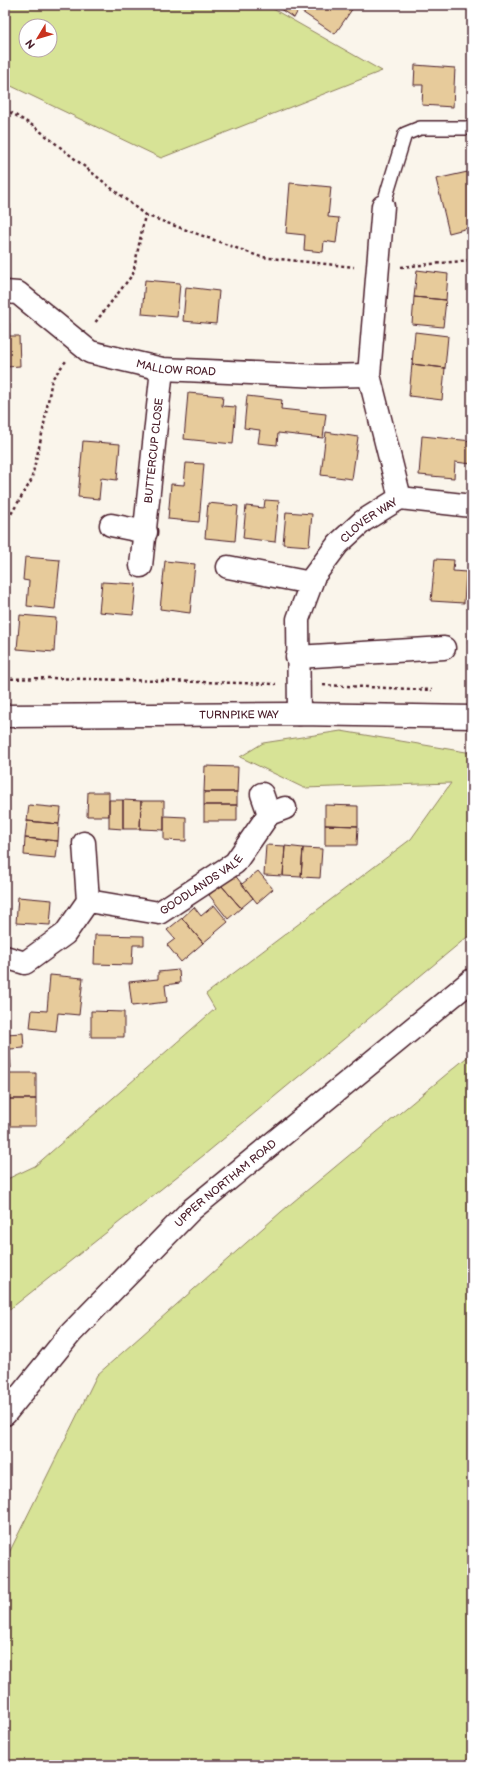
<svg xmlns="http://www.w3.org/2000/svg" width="477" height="1770" viewBox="0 0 477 1770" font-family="'Balsamiq Sans',sans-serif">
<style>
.green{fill:#d7e396;stroke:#908160;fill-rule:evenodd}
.building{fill:#e7cb9b;stroke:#4a1f2b}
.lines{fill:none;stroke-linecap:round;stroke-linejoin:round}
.service-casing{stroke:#4a1f2b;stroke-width:16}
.minor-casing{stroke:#4a1f2b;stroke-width:25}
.tertiary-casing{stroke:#4a1f2b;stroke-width:25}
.secondary-casing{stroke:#4a1f2b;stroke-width:25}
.path{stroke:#4a1f2b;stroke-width:2.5;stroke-dasharray:3 3;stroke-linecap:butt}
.service{stroke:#fff;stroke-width:13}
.minor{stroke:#fff;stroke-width:22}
.tertiary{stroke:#fff;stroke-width:22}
.secondary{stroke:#fff;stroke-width:22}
.labels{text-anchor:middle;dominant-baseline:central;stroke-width:3;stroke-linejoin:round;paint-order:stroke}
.street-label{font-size:11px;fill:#4a1f2b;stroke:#fff}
</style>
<rect width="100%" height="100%" fill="#faf5eb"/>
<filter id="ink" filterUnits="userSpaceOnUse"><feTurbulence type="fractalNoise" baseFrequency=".025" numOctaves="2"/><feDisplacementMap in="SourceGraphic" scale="8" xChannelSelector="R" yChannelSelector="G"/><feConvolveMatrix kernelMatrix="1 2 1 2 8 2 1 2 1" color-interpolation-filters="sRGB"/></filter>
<g filter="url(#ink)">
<path class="green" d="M 5,5 L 266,5 L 382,71 L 161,158 L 5,83 ZM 26,26 L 50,26 L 50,50 L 26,50 Z
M 341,731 L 472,753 L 472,933 L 204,1155 L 5,1313 L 5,1180 L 35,1166 L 215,1009 L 206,994 L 411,839 L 451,783 L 304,788 L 240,757 L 263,743 Z
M 472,1053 L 472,1765 L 5,1765 L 5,1561 L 97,1375 L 281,1212 Z"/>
<path class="building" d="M 274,5 L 301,5 L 294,18 Z
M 307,5 L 355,5 L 335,34 L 302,12 Z
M 415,65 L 455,68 L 453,107 L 422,105 L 423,85 L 414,85 Z
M 472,171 L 472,227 L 449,233 L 436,179 Z
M 290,183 L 331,187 L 328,217 L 339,218 L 336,243 L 324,241 L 323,252 L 304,250 L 305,235 L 286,233 Z
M 417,270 L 448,274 L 446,300 L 414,297 Z
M 145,280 L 180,283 L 177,317 L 142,314 Z
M 186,287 L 219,291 L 216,324 L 183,321 Z
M 414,297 L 446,300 L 443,327 L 412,324 Z
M 9,323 L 9,336 L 19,336 L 20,366 L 7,367 L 7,358 L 5,358 L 5,324 Z
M 415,332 L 448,336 L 445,368 L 412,364 Z
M 412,364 L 445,368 L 442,400 L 409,396 Z
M 188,393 L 223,396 L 222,406 L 236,407 L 233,444 L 184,439 Z
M 247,396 L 282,400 L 281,409 L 326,414 L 323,438 L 278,433 L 277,445 L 258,443 L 260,430 L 244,428 Z
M 326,432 L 358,437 L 352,479 L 321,475 Z
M 422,436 L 472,441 L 472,464 L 455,462 L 454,478 L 419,475 Z
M 83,441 L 120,444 L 117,480 L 101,478 L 99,499 L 78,497 Z
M 186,463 L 204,464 L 199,522 L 168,519 L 171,484 L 184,485 Z
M 265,500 L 279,501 L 275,542 L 243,538 L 246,506 L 264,508 Z
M 208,503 L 238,506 L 235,541 L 205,538 Z
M 286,512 L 312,514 L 309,546 L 283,544 Z
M 25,557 L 60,560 L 55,609 L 27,606 L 29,581 L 23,580 Z
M 435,559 L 454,560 L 453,571 L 466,572 L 464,603 L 431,601 Z
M 165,561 L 195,564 L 190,613 L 160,609 Z
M 102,582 L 136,584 L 133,615 L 99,612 Z
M 471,607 L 472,607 L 472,643 L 468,643 Z
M 20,615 L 56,618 L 54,652 L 17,649 Z
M 205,766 L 238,767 L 237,792 L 204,792 Z
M 88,792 L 109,792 L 109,816 L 87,816 Z
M 204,792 L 237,792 L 237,805 L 204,805 Z
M 109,800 L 123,800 L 123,829 L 109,828 Z
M 123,800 L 141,801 L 140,829 L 123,829 Z
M 141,801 L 164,801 L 164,830 L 140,829 Z
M 29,805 L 61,808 L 59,824 L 27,821 Z
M 204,805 L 237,805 L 237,821 L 204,821 Z
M 325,805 L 358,806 L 358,826 L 325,825 Z
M 164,816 L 186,817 L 186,841 L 164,840 Z
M 27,821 L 59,824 L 58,841 L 25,838 Z
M 325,825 L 358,826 L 357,845 L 325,845 Z
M 25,838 L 58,841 L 56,858 L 24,855 Z
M 266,845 L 285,846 L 283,876 L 264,875 Z
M 285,846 L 303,848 L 301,877 L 283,876 Z
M 303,848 L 322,849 L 320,878 L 301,877 Z
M 258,871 L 273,889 L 257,903 L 242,884 Z
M 234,874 L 253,898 L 241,908 L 221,885 Z
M 221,885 L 241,908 L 228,919 L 209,895 Z
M 18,897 L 52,900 L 50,925 L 16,923 Z
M 214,905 L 228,922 L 203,943 L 182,918 L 194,907 L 201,916 Z
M 182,918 L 203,943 L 181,962 L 167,945 L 175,939 L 167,930 Z
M 95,935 L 144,936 L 144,945 L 133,945 L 132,965 L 94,964 Z
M 179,970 L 180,983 L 165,985 L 167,1002 L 132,1006 L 129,982 L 158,979 L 158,972 Z
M 50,975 L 83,978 L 79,1015 L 58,1013 L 56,1031 L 30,1028 L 32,1010 L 47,1011 Z
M 91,1011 L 124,1012 L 124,1037 L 91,1037 Z
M 23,1033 L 24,1048 L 10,1049 L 11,1068 L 5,1068 L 5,1034 Z
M 6,1073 L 36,1073 L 36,1099 L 7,1099 Z
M 7,1099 L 36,1099 L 36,1126 L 7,1126 Z"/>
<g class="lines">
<g class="service-casing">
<path id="service" d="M 383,206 L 405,134 L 420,128 L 472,128"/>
</g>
<g class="minor-casing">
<g id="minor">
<path d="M 383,206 L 369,375 L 400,498"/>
<path id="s1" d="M 5,292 L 18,293 L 90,352 L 162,369 L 320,376 L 369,375"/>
<path d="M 111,525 L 146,532"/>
<path id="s2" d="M 141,566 L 162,369"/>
<path d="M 228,567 L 311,583"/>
<path d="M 297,657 L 444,648"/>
<path id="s3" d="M 299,714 L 298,619 L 314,576 L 338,544 L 363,521 L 400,498 L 472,506"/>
<path d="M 262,794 L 269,814"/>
<path id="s4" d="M 88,901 L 159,913 L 235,863 L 269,814 L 285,808"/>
<path d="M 5,957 L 25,963 L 65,934 L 88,901 L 84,843"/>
</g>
</g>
<g class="tertiary-casing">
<g id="tertiary">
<path id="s5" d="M 5,716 L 299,714 L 472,717"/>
</g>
</g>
<g class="secondary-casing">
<g id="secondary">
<path id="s6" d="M 5,1414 L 71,1333 L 191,1210 L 472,980"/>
</g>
</g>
<path class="path" d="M 5,109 L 35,127 L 145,215 L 133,274 L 94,324
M 145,215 L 261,257 L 354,267
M 401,267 L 472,260
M 5,524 L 31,481 L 43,430 L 52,379 L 66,361
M 5,679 L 50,678 L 276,684
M 323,685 L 432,690"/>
<use href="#service" class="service"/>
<use href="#minor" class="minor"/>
<use href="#tertiary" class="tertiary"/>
<use href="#secondary" class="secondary"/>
</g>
</g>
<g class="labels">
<g class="street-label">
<text stroke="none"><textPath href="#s1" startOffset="194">MALLOW ROAD</textPath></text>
<text stroke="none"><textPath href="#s2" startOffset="116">BUTTERCUP CLOSE</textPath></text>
<text stroke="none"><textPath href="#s3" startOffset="220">CLOVER WAY</textPath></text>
<text stroke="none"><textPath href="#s5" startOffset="234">TURNPIKE WAY</textPath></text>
<text stroke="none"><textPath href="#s4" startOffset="123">GOODLANDS VALE</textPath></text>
<text stroke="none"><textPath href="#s6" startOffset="320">UPPER NORTHAM ROAD</textPath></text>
</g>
</g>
<rect width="477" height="1770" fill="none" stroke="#fff" stroke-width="20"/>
<rect x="10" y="10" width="457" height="1750" fill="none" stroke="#4a1f2b" stroke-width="1.5" filter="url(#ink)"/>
<g transform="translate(38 38) rotate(232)"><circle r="19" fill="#ffffff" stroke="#b7a5aa"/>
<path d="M0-3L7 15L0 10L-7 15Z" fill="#c8321e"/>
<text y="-6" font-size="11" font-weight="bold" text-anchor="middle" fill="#4a1f2b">N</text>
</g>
</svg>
